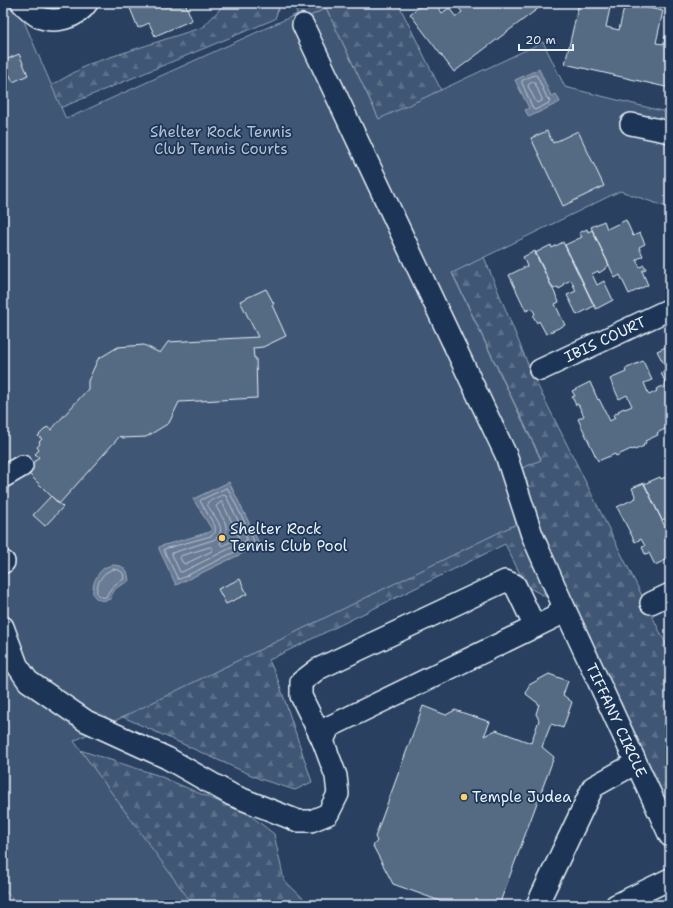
<svg xmlns="http://www.w3.org/2000/svg" width="673" height="908" viewBox="0 0 673 908" font-family="'Shantell Sans',sans-serif">
<style>
.grass{fill:url(#grass-tufts);stroke:#94a4b6}
.forest{fill:url(#forest-firs);stroke:#94a4b6}
.park{fill:#415774;stroke:#94a4b6}
.water{fill:#6b7c95;stroke:#9dabbd}
.lines{fill:none;stroke-linecap:round;stroke-linejoin:round}
.shore{stroke:#b6c2d0;stroke-width:1}
.building{fill:#556a83;stroke:#e8f1f8}
.minor-casing{stroke:#e8f1f8;stroke-width:24}
.minor{stroke:#1d3557;stroke-width:21}
.poi-dot{fill:#ffd166;stroke:#1d3557;stroke-width:1.5}
.labels{text-anchor:middle;dominant-baseline:central;stroke-width:3.5;stroke-linejoin:round;paint-order:stroke}
.park-label{font-size:15px;fill:#b6c3d0;stroke:#1d3557}
.street-label{font-size:15px;fill:#e8f1f8;stroke:#1d3557}
.poi-label{font-size:15px;fill:#e8f1f8;stroke:#1d3557;text-anchor:start}
</style>
<defs>
<pattern id="grass-tufts" width="24" height="20" patternUnits="userSpaceOnUse"><rect width="24" height="20" fill="#415774"/><path d="M3 7l-1-3M5 7V3M7 7l1-3M15 17l-1-3M17 17v-4M19 17l1-3" fill="none" stroke="#5c7089"/></pattern>
<pattern id="forest-firs" width="22" height="20" patternUnits="userSpaceOnUse"><rect width="22" height="20" fill="#415774"/><path d="M5 1l3.5 6h-7zM16 11l3.5 6h-7z" fill="#5c7089"/></pattern>
</defs>
<rect width="100%" height="100%" fill="#294061"/>
<filter id="ink" filterUnits="userSpaceOnUse"><feTurbulence type="fractalNoise" baseFrequency=".025" numOctaves="2"/><feDisplacementMap in="SourceGraphic" scale="8" xChannelSelector="R" yChannelSelector="G"/><feConvolveMatrix kernelMatrix="1 2 1 2 8 2 1 2 1" color-interpolation-filters="sRGB"/></filter>
<g filter="url(#ink)">
<path class="grass" d="M 23,3 L 87,3 L 64,19 Z"/>
<path class="forest" d="M 223,3 L 280,3 L 275,19 L 19,125 L 3,113 L 89,64 L 203,27 L 220,9 Z
M 292,3 L 398,3 L 441,90 L 438,96 L 478,247 L 484,257 L 532,374 L 670,652 L 670,828 L 515,471 L 541,459 L 326,8 L 301,21 Z
M 504,497 L 550,599 L 526,586 L 505,544 L 269,660 L 278,680 L 312,782 L 295,790 L 260,779 L 103,708 Z
M 55,742 L 157,775 L 250,815 L 274,834 L 284,880 L 310,905 L 28,905 L 3,751 Z"/>
<path class="park" d="M 3,3 L 16,3 L 66,119 L 297,14 L 301,21 L 326,8 L 379,119 L 543,42 L 565,87 L 670,113 L 670,208 L 620,191 L 452,273 L 541,460 L 515,471 L 529,519 L 516,524 L 74,741 L 193,905 L 18,905 L 3,889 Z"/>
<path class="water" d="M 539,69 L 551,96 L 556,94 L 560,102 L 529,117 L 525,110 L 529,108 L 515,80 Z
M 229,482 L 260,545 L 176,585 L 159,549 L 159,547 L 161,546 L 210,532 L 212,530 L 211,528 L 193,499 Z
M 112,565 L 121,566 L 127,571 L 129,580 C 126,584 125,583 121,585 C 115,588 112,593 110,599 C 102,603 91,599 93,589 C 93,582 98,573 103,569 C 105,567 109,566 112,565 Z"/>
<g class="lines">
<path class="shore" d="M 535,75 L 537,76 L 547,98 L 550,101 L 549,103 L 535,110 L 533,109 L 522,83 L 522,81 Z
M 533,82 L 535,83 L 542,99 L 542,101 L 538,103 L 536,102 L 528,86 L 529,84 Z
M 227,488 L 228,489 L 254,541 L 253,543 L 180,579 L 178,579 L 164,551 L 164,549 L 211,536 C 215,534 216,531 215,526 L 200,501 L 201,500 Z
M 223,495 L 226,496 L 247,539 L 247,540 L 182,572 L 180,572 L 172,555 L 172,553 L 213,540 C 231,531 212,515 207,504 L 208,502 Z
M 222,502 L 223,504 L 239,537 L 238,538 L 222,546 L 221,545 L 220,543 C 233,528 223,520 216,506 L 217,505 Z
M 211,547 L 213,549 L 212,551 L 185,564 L 183,563 L 180,558 L 181,556 Z
M 113,569 L 119,570 L 123,573 L 124,579 C 115,584 111,586 106,597 C 89,600 99,576 107,572 C 108,571 112,570 113,569 Z"/>
</g>
<path class="building" d="M 135,3 L 185,3 L 192,20 L 155,36 L 149,23 L 138,28 L 130,8 L 136,5 Z
M 424,3 L 435,3 L 442,13 L 449,8 L 456,17 L 462,12 L 455,3 L 544,3 L 544,4 L 454,72 L 410,14 Z
M 579,3 L 611,3 L 606,27 L 619,30 L 625,3 L 663,11 L 656,43 L 664,44 L 665,36 L 670,37 L 670,88 L 565,64 Z
M 19,54 L 28,75 L 13,82 L 3,61 Z
M 547,131 L 553,143 L 578,131 L 604,186 L 563,206 L 531,138 Z
M 626,220 L 633,236 L 640,233 L 645,244 L 639,247 L 643,256 L 636,260 L 640,267 L 644,265 L 646,269 L 642,271 L 648,285 L 629,294 L 620,275 L 615,278 L 591,227 L 604,221 L 607,229 Z
M 587,229 L 588,232 L 592,230 L 609,265 L 605,268 L 605,269 L 599,273 L 598,271 L 592,274 L 597,285 L 604,281 L 613,300 L 596,309 L 565,245 L 582,237 L 579,233 Z
M 563,242 L 594,306 L 577,315 L 567,295 L 576,291 L 571,280 L 563,284 L 564,286 L 559,289 L 558,287 L 553,289 L 535,253 L 551,245 L 552,248 Z
M 535,251 L 559,302 L 555,304 L 565,325 L 546,334 L 539,321 L 537,323 L 533,316 L 535,314 L 532,308 L 526,311 L 509,275 L 527,266 L 523,257 Z
M 266,289 L 274,304 L 272,305 L 286,336 L 263,347 L 253,348 L 254,358 L 256,358 L 257,398 L 179,402 L 169,423 L 146,437 L 123,438 L 120,436 L 59,504 L 26,471 L 39,457 L 35,454 L 39,450 L 37,447 L 40,444 L 39,442 L 42,439 L 38,436 L 47,427 L 51,430 L 88,389 L 88,381 L 98,359 L 118,347 L 144,345 L 160,353 L 168,342 L 258,337 L 240,301 Z
M 670,345 L 670,429 L 669,427 L 657,433 L 658,435 L 645,441 L 646,443 L 643,445 L 644,446 L 635,450 L 634,449 L 632,450 L 631,449 L 616,456 L 615,454 L 598,461 L 578,419 L 584,416 L 578,404 L 576,405 L 572,397 L 575,396 L 572,391 L 590,382 L 598,400 L 599,399 L 610,421 L 615,418 L 613,415 L 619,412 L 618,411 L 624,408 L 625,409 L 632,406 L 627,395 L 619,399 L 610,379 L 626,372 L 625,369 L 643,361 L 652,380 L 644,383 L 649,395 L 657,391 L 656,389 L 662,386 L 663,388 L 667,386 L 661,373 L 667,370 L 657,351 Z
M 670,475 L 670,519 L 668,520 L 667,518 L 662,520 L 644,484 L 660,477 L 661,479 Z
M 644,483 L 668,533 L 664,536 L 670,549 L 670,558 L 655,565 L 649,553 L 645,554 L 642,547 L 645,546 L 641,539 L 635,542 L 617,507 L 636,498 L 632,488 Z
M 51,496 L 63,507 L 45,526 L 33,515 Z
M 240,579 L 247,594 L 226,604 L 218,589 Z
M 549,674 L 568,681 L 563,695 L 572,702 L 563,728 L 551,724 L 542,747 L 554,757 L 499,905 L 451,905 L 393,884 L 373,846 L 377,841 L 375,837 L 423,706 L 446,715 L 455,710 L 490,722 L 484,736 L 496,730 L 531,743 L 539,720 L 536,714 L 539,704 L 526,694 L 529,685 Z"/>
<g class="lines">
<g class="minor-casing">
<g id="minor">
<path d="M 22,3 C 27,8 33,14 39,17 C 55,24 77,18 87,3"/>
<path d="M 631,124 L 670,132"/>
<path id="s1" d="M 540,370 L 670,309"/>
<path d="M 3,477 L 22,466"/>
<path d="M 3,562 L 4,562"/>
<path d="M 651,603 L 670,594"/>
<path id="s2" d="M 563,605 L 670,836"/>
<path d="M 3,627 L 17,665 L 28,681 L 86,721 L 167,758 L 232,795 L 298,821 L 311,821 L 328,814 L 338,794 L 336,776 L 323,741 L 329,727 L 555,617 L 563,605 L 532,535 L 506,455 L 303,25"/>
<path d="M 323,741 L 301,696 L 301,682 L 318,669 L 505,581 L 515,585 L 535,627"/>
<path d="M 537,905 L 593,787 L 636,763"/>
<path d="M 616,905 L 670,879"/>
</g>
</g>
<use href="#minor" class="minor"/>
</g>
</g>
<g class="poi-dot">
<circle cx="222" cy="538" r="4"/>
<circle cx="464" cy="797" r="4"/>
</g>
<g class="labels">
<g class="park-label">
<text x="221" y="132">Shelter Rock Tennis<tspan x="221" dy="17">Club Tennis Courts</tspan></text>
</g>
<g class="street-label">
<text stroke="none"><textPath href="#s1" startOffset="72">IBIS COURT</textPath></text>
<text stroke="none"><textPath href="#s2" startOffset="127">TIFFANY CIRCLE</textPath></text>
</g>
<g class="poi-label">
<text x="230" y="529">Shelter Rock<tspan x="230" dy="17">Tennis Club Pool</tspan></text>
<text x="472" y="797">Temple Judea</text>
</g>
</g>
<rect width="673" height="908" fill="none" stroke="#1d3557" stroke-width="16"/>
<rect x="8" y="8" width="657" height="892" fill="none" stroke="#e8f1f8" stroke-width="1.5" filter="url(#ink)"/>
<path d="M519 44v6h54v-6" fill="none" stroke="#e8f1f8" stroke-width="2"/>
<text x="525" y="44" font-size="12" fill="#e8f1f8" stroke="#1d3557" stroke-width="3" paint-order="stroke">20 m</text>
</svg>
